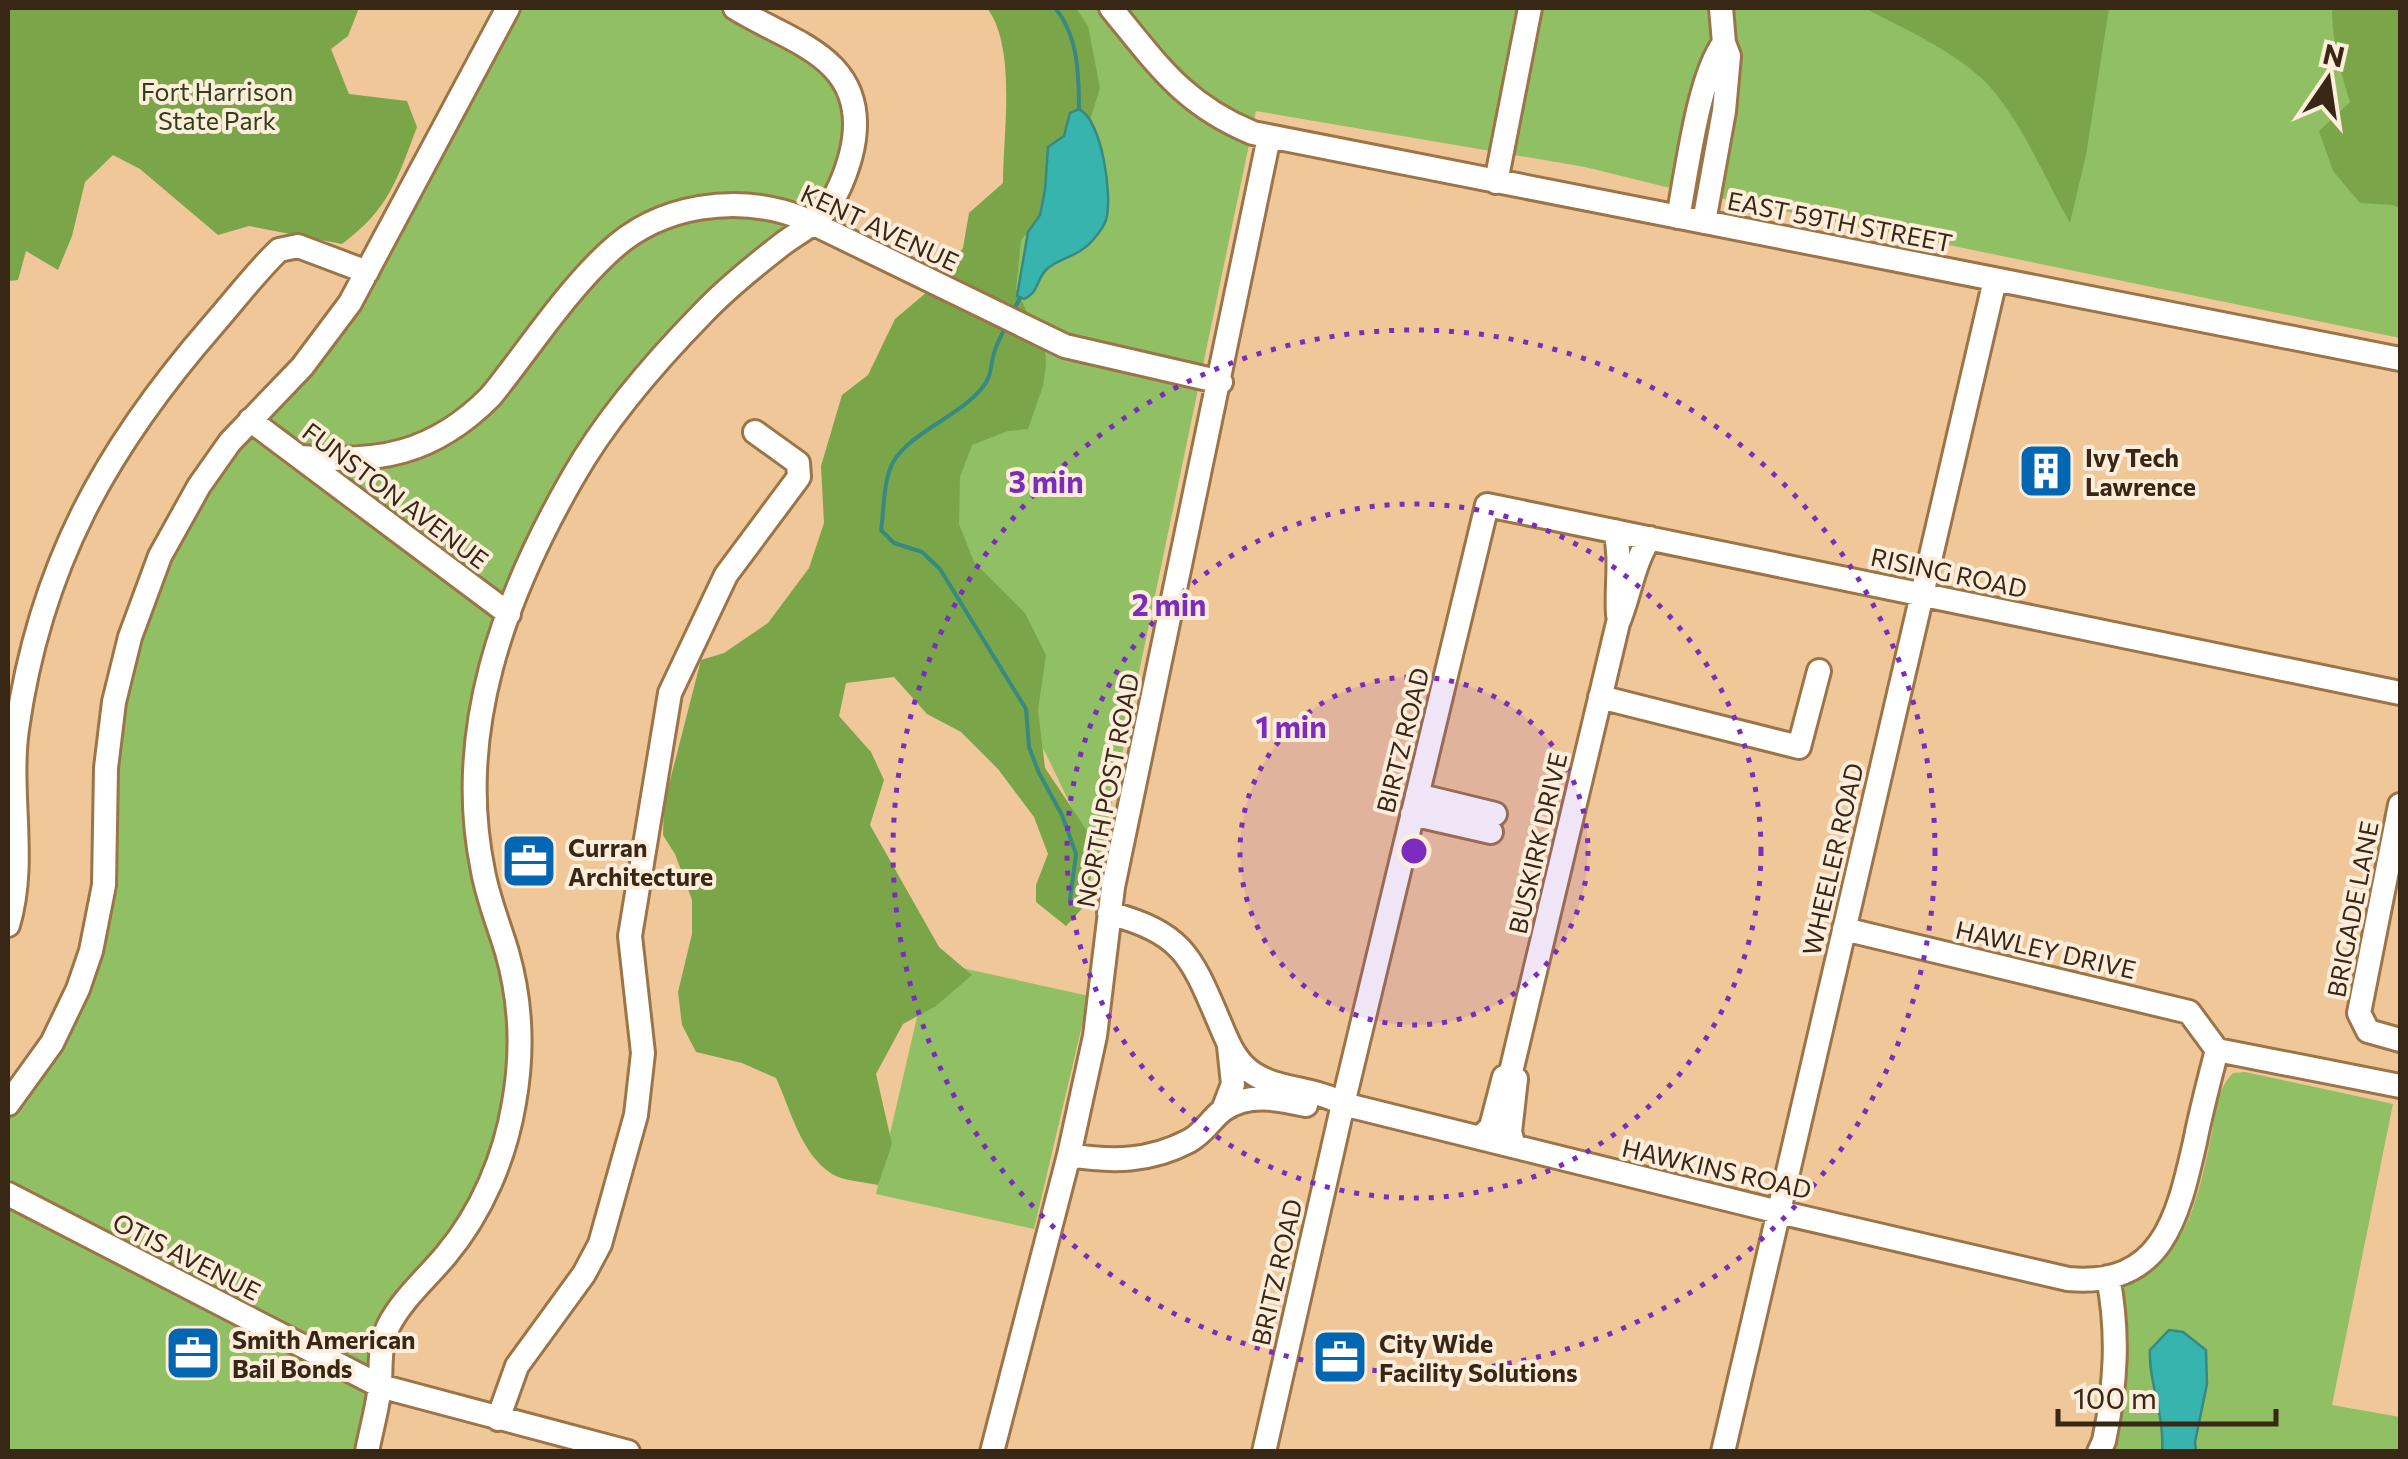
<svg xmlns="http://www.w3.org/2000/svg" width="2408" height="1459" viewBox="0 0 2408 1459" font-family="Commissioner,sans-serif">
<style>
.green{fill:#91bf63}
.forest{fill:#7aa649}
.water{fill:#38b4ae;stroke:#388a80;stroke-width:2.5}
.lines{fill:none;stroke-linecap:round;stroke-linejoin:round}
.stream{stroke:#388a80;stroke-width:4}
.minor-casing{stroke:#9b7548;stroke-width:28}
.minor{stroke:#fff;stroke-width:22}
.ring{fill:none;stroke:#7b2cbf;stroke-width:5;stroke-dasharray:5 10}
.labels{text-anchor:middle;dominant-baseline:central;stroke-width:8;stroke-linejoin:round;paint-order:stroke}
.park-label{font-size:25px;fill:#2d401a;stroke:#feedda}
.street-label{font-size:25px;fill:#372714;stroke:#feedda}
.poi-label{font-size:25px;font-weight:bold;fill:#372714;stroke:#feedda;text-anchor:start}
.centre{fill:#7b2cbf;stroke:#feedda;stroke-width:5}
.ring-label{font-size:30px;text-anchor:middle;font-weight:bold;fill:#7b2cbf;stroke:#feedda;stroke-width:8;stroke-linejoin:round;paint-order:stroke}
</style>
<rect width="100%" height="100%" fill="#f0c798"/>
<path class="green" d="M 508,8 L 735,8 L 778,31 L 851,98 L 832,202 L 673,346 L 535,549 L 474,767 L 515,990 L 499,1159 L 399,1310 L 380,1386 L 8,1194 L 8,1104 L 88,964 L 112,715 L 169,538 L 302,367 Z
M 997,8 L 2400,8 L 2400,338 L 1662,186 L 1585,167 L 1256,111 L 1099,864 L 1045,752 L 940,569 L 1009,187 L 1011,54 Z
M 930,961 L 1089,996 L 1034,1229 L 876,1194 Z
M 2245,1072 L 2393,1104 L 2332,1405 L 2400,1417 L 2400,1451 L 2104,1452 L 2118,1284 C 2188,1267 2199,1192 2212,1132 C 2216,1111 2217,1089 2233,1073 Z
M 8,1202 L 370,1392 L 358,1451 L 8,1451 Z"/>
<path class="forest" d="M 8,8 L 359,8 L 348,36 L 331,49 L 349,94 L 407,101 L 417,127 C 397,180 389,209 342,244 L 249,226 L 218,235 L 140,169 L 113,155 L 85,182 L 72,236 L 58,270 L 26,251 L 18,280 L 8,281 Z
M 987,8 L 1076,8 L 1088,26 L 1100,88 L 1080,153 L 1053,205 L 1021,240 L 1016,289 L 1045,350 L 1046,364 L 1043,386 L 1028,429 L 1008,431 L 972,445 L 960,477 L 959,524 L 974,562 L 1025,613 L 1046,655 L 1038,710 L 1045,768 L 1092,838 L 1090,900 L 1066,926 L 1036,902 L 1036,885 L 1048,854 L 1034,817 L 998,769 L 961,732 L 927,714 L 894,677 L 846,683 L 839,716 L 871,752 L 884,780 L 870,825 L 939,947 L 972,975 L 936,1006 L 903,1024 L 876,1074 L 892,1144 L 878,1185 C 865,1182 843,1181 832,1174 C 800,1153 791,1110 776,1078 L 742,1063 L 696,1052 L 682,1025 L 678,992 L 692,934 L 692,900 L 675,854 L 663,835 L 664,804 L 701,660 L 724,653 L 768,623 L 809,568 L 824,523 L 821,466 L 842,395 L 868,375 L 895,319 L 927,292 L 963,248 L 969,213 L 1003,183 C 1003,133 1017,48 987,8 Z
M 1864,8 L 2109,8 L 2086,155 L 2070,223 C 2044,178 2025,127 1990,87 C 1962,55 1903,28 1864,8 Z
M 2332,8 L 2400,8 L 2400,209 L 2393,205 L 2360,203 L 2333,171 L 2319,131 L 2350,102 C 2340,70 2332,41 2332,8 Z"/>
<path class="water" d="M 1079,109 C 1102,120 1113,196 1106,220 C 1104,227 1098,234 1093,240 C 1079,257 1058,258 1047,269 C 1036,279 1039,293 1024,299 L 1017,296 L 1028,232 L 1040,215 L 1045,190 L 1048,147 L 1064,136 L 1070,113 Z
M 2169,1330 L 2183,1332 L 2206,1350 L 2207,1384 L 2195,1442 L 2196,1451 L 2162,1451 C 2165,1416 2148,1380 2150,1350 Z"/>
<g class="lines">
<path class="stream" d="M 1055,8 C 1078,35 1079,75 1079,109
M 1013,311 L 1020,298
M 1007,324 C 1002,334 997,343 994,353 C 990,367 992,377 982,388 C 958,418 901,436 890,469 C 883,487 884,511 881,530 L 894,543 L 922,552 L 940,569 L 1026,709 L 1029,747 L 1039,773 L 1062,815 L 1076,854 L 1070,900"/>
<g class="minor-casing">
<path id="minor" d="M 1111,8 C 1157,64 1183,104 1253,133 L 2400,359
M 1496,182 L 1530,8
M 1678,217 C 1687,173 1698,77 1724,43
M 1704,222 L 1724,111 L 1729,56 L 1724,43 L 1721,8
M 250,420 L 509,614
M 300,457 C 378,464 434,454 491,396 C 529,349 564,294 608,253 C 659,204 738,193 802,218 L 1065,346 L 1221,382
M 1615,531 C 1622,559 1616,586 1618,615
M 1600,697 L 1799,747 L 1819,671
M 1417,795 L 1495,814
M 2400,805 L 2359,1013 L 2368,1031 L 2400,1040
M 1412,814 L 1491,832
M 1109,913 C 1181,933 1190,953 1218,1019 C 1225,1035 1231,1053 1244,1066 C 1268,1091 1313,1086 1343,1104 L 1779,1212 L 2068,1279 C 2163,1288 2178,1216 2195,1142 C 2201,1111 2209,1081 2217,1050 L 2400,1086
M 8,925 C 27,862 8,794 17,729 C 40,566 106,448 213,325 C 235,300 255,273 279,250 L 298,246 L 367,272
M 1844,929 L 2189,1012 L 2217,1050
M 1510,1076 L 1618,623 C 1630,595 1633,563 1650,538
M 8,1104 L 52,1043 L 78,989 L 91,951 L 104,885 L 106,768 L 114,702 L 130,637 L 160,556 L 199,486 L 230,442 L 302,367 L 350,303 L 508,8
M 1223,1110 L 1233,1084 L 1229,1046
M 1480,1138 L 1491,1127 L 1504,1077 L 1513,1077 L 1516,1079 L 1510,1132 L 1514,1146
M 1069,1155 C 1112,1162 1149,1162 1189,1141 C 1204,1133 1211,1119 1223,1110 C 1248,1092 1279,1099 1306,1105
M 8,1194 L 380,1386 L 628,1452
M 498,1419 L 517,1366 L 584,1274 L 600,1244 L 636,1115 L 643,1053 L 630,936 L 670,693 L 726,575 L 799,477 L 798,463 L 755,432
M 367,1452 C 371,1430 378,1407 380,1385 C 381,1365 379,1347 388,1327 C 401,1300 427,1278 446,1255 C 482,1212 505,1157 514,1103 C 523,1053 521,1001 507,952 C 499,925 488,899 483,871 C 454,732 504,597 573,477 C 607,417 655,362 704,312 C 727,288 753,267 780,246 C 795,234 815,225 826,210 C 840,192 851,161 854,139 C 865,56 789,42 735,8
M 992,1452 L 1069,1155 L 1095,1036 L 1113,887 L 1269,137
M 1264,1452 L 1343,1104 L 1487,505 L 2400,693
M 1723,1452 L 1995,280
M 2099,1452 L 2104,1441 C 2116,1384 2119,1334 2108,1277"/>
</g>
<use href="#minor" class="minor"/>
</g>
<circle cx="1414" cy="851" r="174" fill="#7b2cbf" fill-opacity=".12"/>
<g class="ring">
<circle cx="1414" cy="851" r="174"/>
<circle cx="1414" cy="851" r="347"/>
<circle cx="1414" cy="851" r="521"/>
</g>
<defs>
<g id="building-square" transform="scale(2.875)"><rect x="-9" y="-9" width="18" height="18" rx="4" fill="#0366b3" stroke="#feedda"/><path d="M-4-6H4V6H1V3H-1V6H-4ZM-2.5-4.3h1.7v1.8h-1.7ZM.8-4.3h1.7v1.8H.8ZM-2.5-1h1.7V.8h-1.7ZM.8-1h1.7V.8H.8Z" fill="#fff"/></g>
<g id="office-square" transform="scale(2.875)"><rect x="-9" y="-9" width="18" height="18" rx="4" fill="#0366b3" stroke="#feedda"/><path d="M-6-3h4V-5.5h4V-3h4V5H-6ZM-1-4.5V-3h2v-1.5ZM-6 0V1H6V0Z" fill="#fff"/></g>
</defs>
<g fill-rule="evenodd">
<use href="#building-square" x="2046" y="471"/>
<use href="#office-square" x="529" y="861"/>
<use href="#office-square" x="193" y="1353"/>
<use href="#office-square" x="1340" y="1357"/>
</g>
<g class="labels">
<g class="park-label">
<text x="217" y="91">Fort Harrison<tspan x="217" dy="29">State Park</tspan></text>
</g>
<g class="street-label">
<text transform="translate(1840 221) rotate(11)">EAST 59TH STREET</text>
<text transform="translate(880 227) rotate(25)">KENT AVENUE</text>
<text transform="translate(396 495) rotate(37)">FUNSTON AVENUE</text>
<text transform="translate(1949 572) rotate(12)">RISING ROAD</text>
<text transform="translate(1402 740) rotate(-76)">BIRTZ ROAD</text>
<text transform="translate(1107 790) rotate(-79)">NORTH POST ROAD</text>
<text transform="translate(1537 843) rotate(-77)">BUSKIRK DRIVE</text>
<text transform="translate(1832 859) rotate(-77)">WHEELER ROAD</text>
<text transform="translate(2352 909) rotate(-79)">BRIGADE LANE</text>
<text transform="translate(2046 949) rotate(13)">HAWLEY DRIVE</text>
<text transform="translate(1717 1168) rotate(13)">HAWKINS ROAD</text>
<text transform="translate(187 1256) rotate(27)">OTIS AVENUE</text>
<text transform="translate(1276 1272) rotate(-77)">BRITZ ROAD</text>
</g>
<g class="poi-label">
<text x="2085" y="457">Ivy Tech<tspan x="2085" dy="29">Lawrence</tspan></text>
<text x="568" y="847">Curran<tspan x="568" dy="29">Architecture</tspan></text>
<text x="232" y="1339">Smith American<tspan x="232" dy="29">Bail Bonds</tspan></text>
<text x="1379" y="1343">City Wide<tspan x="1379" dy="29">Facility Solutions</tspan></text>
</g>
</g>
<circle cx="1414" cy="851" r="15" class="centre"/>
<g class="ring-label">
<text x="1046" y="493">3 min</text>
<text x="1169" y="616">2 min</text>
<text x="1291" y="738">1 min</text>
</g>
<rect width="2408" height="1459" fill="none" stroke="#372714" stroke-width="20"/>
<g transform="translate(2328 80) rotate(13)" stroke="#feedda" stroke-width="8" paint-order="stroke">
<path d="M0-8L18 38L0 25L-18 38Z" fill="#372714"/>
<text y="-15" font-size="28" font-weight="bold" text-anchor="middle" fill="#372714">N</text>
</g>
<path d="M2058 1409v15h218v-15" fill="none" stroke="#372714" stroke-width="5"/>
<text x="2073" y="1409" font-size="30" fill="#372714" stroke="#feedda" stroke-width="8" paint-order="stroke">100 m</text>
</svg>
